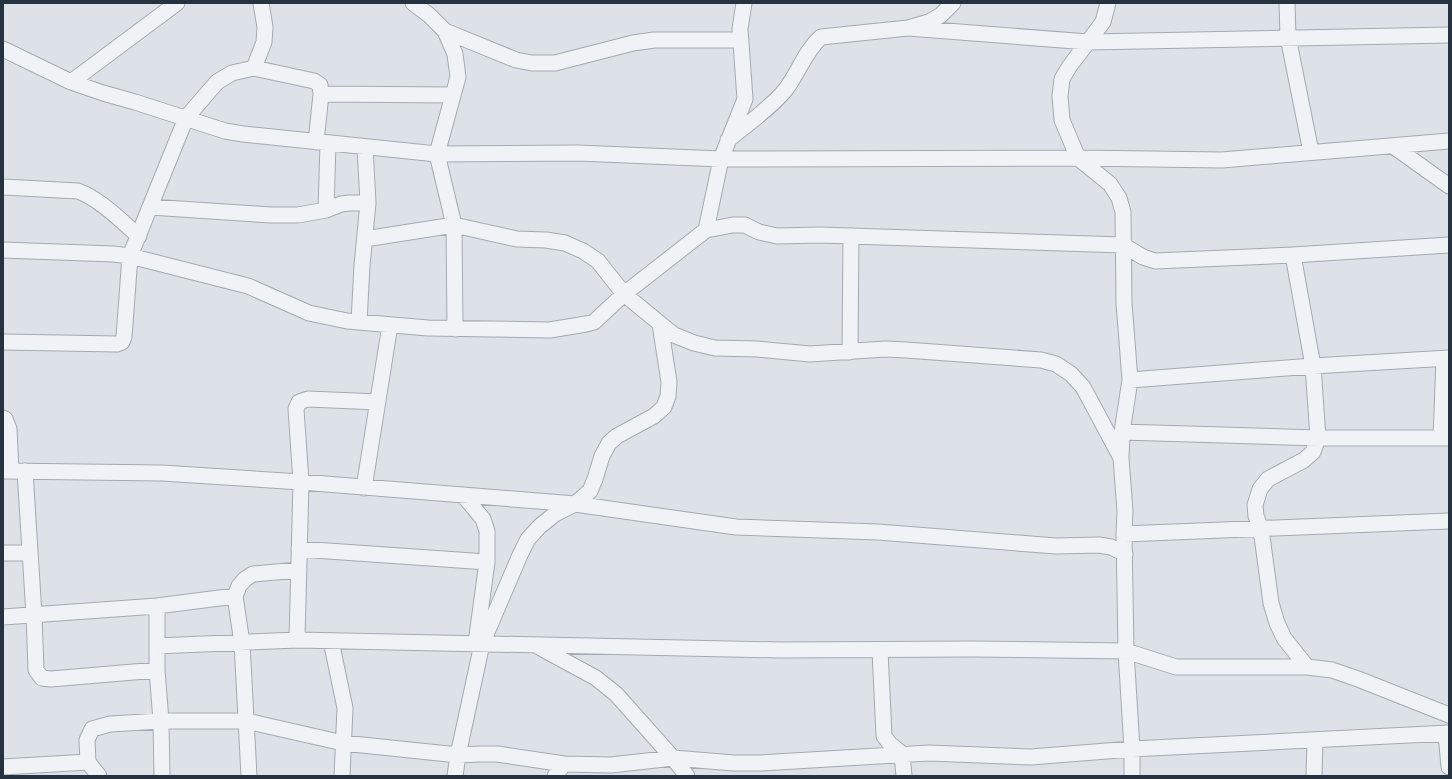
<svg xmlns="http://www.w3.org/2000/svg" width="1452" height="779" viewBox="0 0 1452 779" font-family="Manrope,sans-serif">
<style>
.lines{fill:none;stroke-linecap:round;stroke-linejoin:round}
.street-casing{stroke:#a2aab2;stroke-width:17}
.street{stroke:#f0f3f6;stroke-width:15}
</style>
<rect width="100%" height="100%" fill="#dde2e8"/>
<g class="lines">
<g class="street-casing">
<path id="street" d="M 413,3 L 429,15 L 445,31 L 455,54 L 458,77 L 437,154 L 454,225 L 455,329
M 1108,3 L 1103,22 L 1069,67 L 1062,79 L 1060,96 L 1062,120 L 1078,158 L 1110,184 L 1119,198 L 1123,212 L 1124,303 L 1130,380 L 1122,432 L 1121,458 L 1125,511 L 1124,534 L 1126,651 L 1132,749 L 1132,776
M 1287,3 L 1288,37 L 1311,152
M 908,28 L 1088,42 L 1449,35
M 445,31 L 516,60 L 532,63 L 555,63 L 633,43 L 654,40 L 741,40
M 3,49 L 71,82 L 103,93 L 135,102 L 225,131 L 243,134 L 437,154 L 578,153 L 721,159 L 1078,158 L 1222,160 L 1449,141
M 254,68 L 264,42 L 265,27 L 261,3
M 71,82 L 177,3
M 321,94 L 453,95
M 728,140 C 746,125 772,107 786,89 C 799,72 805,51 821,37 L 908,28 L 929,22 L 941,15 L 953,3
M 1393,146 L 1449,186
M 3,187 L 78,191 C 100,199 121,221 139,236
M 150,207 L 271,215 L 298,215 L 326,210 L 341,204 L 349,203 L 368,203
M 326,210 L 328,143
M 706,230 L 721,159 L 745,99 L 740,29 L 744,3
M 365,239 L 454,225 L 517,239 L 546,240 L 565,243 L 583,251 L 598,261 L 624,294 L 674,335 L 694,343 L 715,348 L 757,349 L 810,354 L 885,349 L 906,350 L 1041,360 L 1056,364 L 1071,374 L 1083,387 L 1121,458
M 3,250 L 113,254 L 130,256 L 248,286 L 309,313 L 347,321 L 428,328 L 550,330 L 586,324 L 594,322 L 624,294 L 706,230 L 733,225 L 745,225 L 759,232 L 777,236 L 820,235 L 1123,245 L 1143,257 L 1155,261 L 1293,255 L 1449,245
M 1293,255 L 1313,366 L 1318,438 L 1313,452 L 1304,460 L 1268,479 L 1260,489 L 1255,505 L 1256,516 L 1261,529 L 1271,603 L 1277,623 L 1284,638 L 1307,667
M 359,322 L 362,265 L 368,203 L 365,147
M 3,342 L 117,344 L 122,342 L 124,337 L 130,256 L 186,118 L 217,82 L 232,73 L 254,68 L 314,81 L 320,85 L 321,94 L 316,142
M 850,352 L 851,236
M 1130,380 L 1313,366 L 1449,358
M 3,418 L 5,419 L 9,429 L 11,471
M 1122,432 L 1318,438 L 1449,438
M 1441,438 L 1444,359
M 3,471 L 162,473 L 301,482 L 575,504 L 736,527 L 878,532 L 1056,546 L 1099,545 L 1111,547 L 1125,554
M 25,471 L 34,615 L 36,670 L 42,678 L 51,679 L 157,670
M 364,488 L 390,325
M 464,496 L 483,519 L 487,531 L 487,562 L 476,643
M 1124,534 L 1449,521
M 299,549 L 487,562
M 3,553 L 30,553
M 157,606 L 157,670 L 161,721 L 162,776
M 3,617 L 157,606 L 235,596
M 297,640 L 301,482 L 296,409 L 299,402 L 308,399 L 378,402
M 331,641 L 345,708 L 342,776
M 157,646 L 297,640 L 781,650 L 973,649 L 1126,651 L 1176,667 L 1307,667 L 1332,670 L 1358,679 L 1449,715
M 537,646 L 596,678 L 616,694 L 673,758 L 687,776
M 880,650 L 884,736 L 890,744 L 902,754 L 904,776
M 1446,733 L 1449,767
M 88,762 L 99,776
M 3,767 L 88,762 L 87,740 L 92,729 L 110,724 L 161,721 L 246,721 L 343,743 L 458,755 L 480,754 L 497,754 L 564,764 L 611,765 L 673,758 L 734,763 L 760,763 L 929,753 L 1031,757 L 1132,749 L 1449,733
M 249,776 L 242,643 L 235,596 L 239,586 L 245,579 L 253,574 L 298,570
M 455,776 L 458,755 L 482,644 L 520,555 L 528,539 L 540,526 L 555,514 L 575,504 L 590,491 L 595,479 L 602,456 L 609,443 L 617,436 L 654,416 L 664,407 L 668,396 L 669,382 L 660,324
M 555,776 L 564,764
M 1314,776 L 1315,740"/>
</g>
<use href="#street" class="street"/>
</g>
<rect width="1452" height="779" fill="none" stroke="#26323f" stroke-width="8"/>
</svg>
